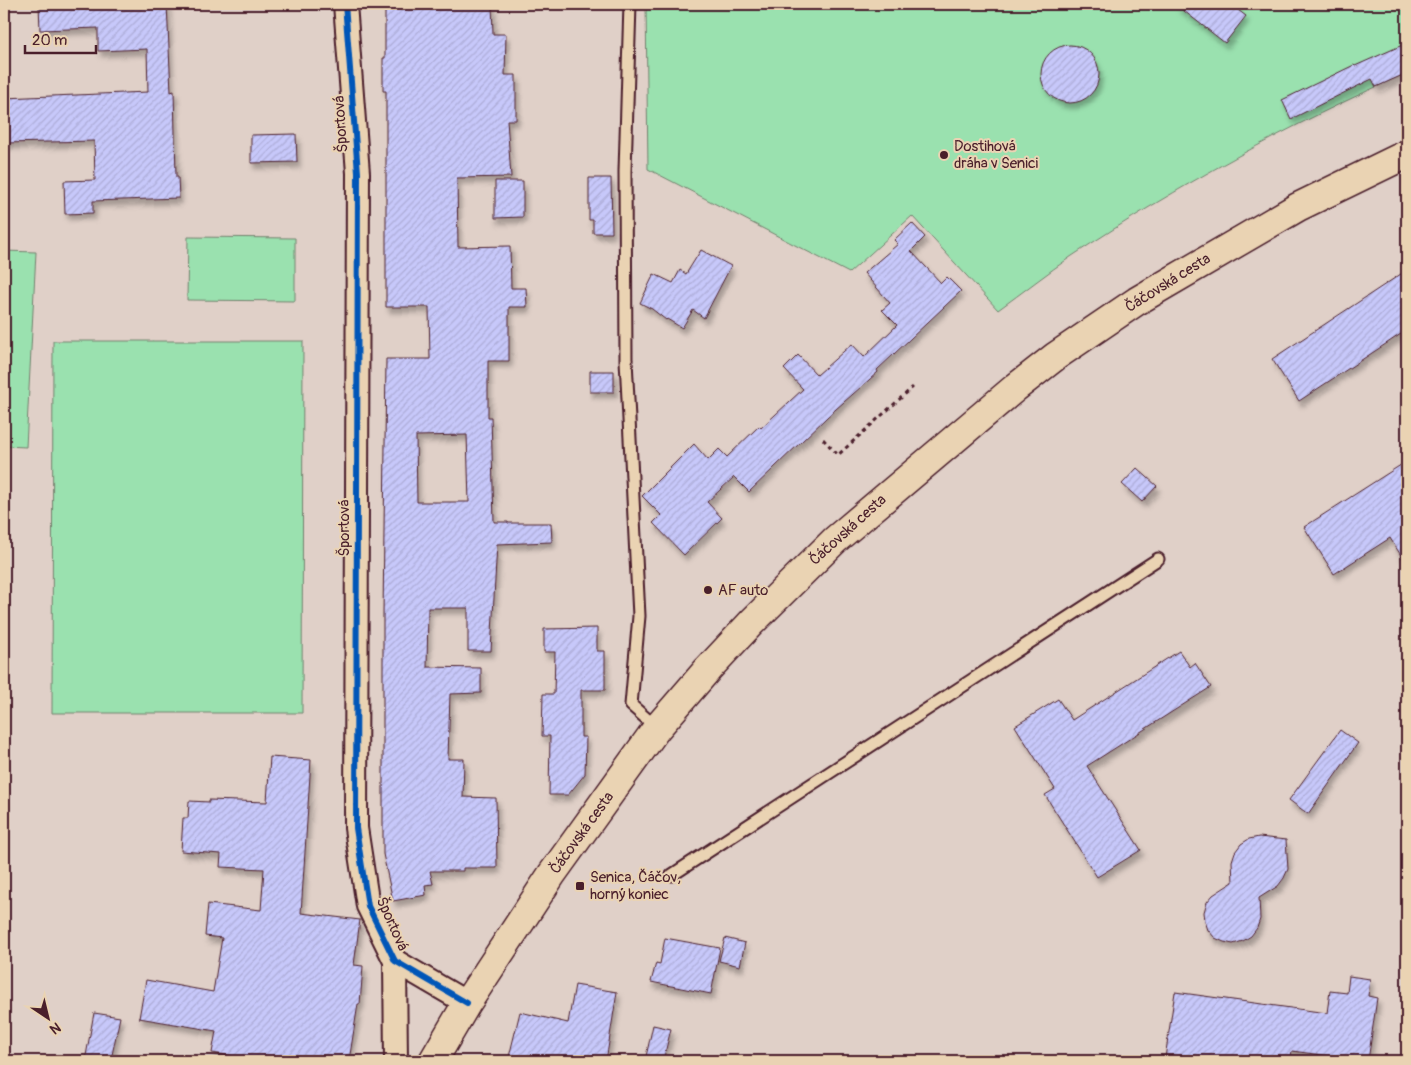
<svg xmlns="http://www.w3.org/2000/svg" width="1411" height="1065" viewBox="0 0 1411 1065" font-family="Pangolin,sans-serif">
<style>
.garden{fill:#9ae1af;stroke:#72806d}
.building{fill:url(#building-hatch);stroke:#4a1f2b;fill-rule:evenodd;filter:url(#shadow)}
.lines{fill:none;stroke-linecap:round;stroke-linejoin:round}
.lane-casing{stroke:#4a1f2b;stroke-width:15}
.street-casing{stroke:#4a1f2b;stroke-width:26}
.secondary-casing{stroke:#4a1f2b;stroke-width:31}
.path{stroke:#4a1f2b;stroke-width:3;stroke-dasharray:4 4;stroke-linecap:butt}
.lane{stroke:#ead3b3;stroke-width:11}
.street{stroke:#ead3b3;stroke-width:22}
.secondary{stroke:#ead3b3;stroke-width:28}
.cycleway-casing{stroke:#ead3b3;stroke-width:9}
.cycleway{stroke:#0057b8;stroke-width:6}
.poi-dot{fill:#4a1f2b;stroke:#ead3b3;stroke-width:2}
.labels{text-anchor:middle;dominant-baseline:central;stroke-width:4;stroke-linejoin:round;paint-order:stroke}
.street-label{font-size:15px;fill:#4a1f2b;stroke:#ead3b3}
.poi-label{font-size:15px;fill:#4a1f2b;stroke:#ead3b3;text-anchor:start}
</style>
<defs>
<pattern id="building-hatch" width="6" height="6" patternUnits="userSpaceOnUse" patternTransform="scale(1.25)"><rect width="6" height="6" fill="#c7c8fa"/><path d="M-1 1l2-2M0 6l6-6M5 7l2-2" fill="none" stroke="#acabd6"/></pattern>
<filter id="shadow"><feDropShadow dx="3" dy="5.5" stdDeviation="2.5" flood-color="#0004"/></filter>
</defs>
<rect width="100%" height="100%" fill="#e0d0c8"/>
<filter id="ink" filterUnits="userSpaceOnUse"><feTurbulence type="fractalNoise" baseFrequency=".02" numOctaves="2"/><feDisplacementMap in="SourceGraphic" scale="10" xChannelSelector="R" yChannelSelector="G"/><feConvolveMatrix kernelMatrix="1 2 1 2 8 2 1 2 1" color-interpolation-filters="sRGB"/></filter>
<g filter="url(#ink)">
<path class="garden" d="M 646,4 L 1407,4 L 1407,73 C 1291,124 1178,186 1072,256 C 1047,273 1023,292 998,310 L 912,216 L 849,273 L 648,169 Z
M 188,237 L 295,238 L 295,301 L 187,300 Z
M 4,251 L 36,252 L 26,447 L 4,446 Z
M 53,341 L 303,341 L 302,713 L 52,713 Z"/>
<path class="building" d="M 39,4 L 167,4 L 171,92 L 174,91 L 176,177 L 178,177 L 179,198 L 93,201 L 93,213 L 65,214 L 64,181 L 95,180 L 94,141 L 4,143 L 4,98 L 148,92 L 147,49 L 98,51 L 98,28 L 40,30 Z
M 385,4 L 492,4 L 493,34 L 506,34 L 505,75 L 516,75 L 516,120 L 507,120 L 511,177 L 457,178 L 458,247 L 510,246 L 511,288 L 526,288 L 527,307 L 509,307 L 509,361 L 488,361 L 488,417 L 491,417 L 494,522 L 508,522 L 508,523 L 551,523 L 552,542 L 497,544 L 491,651 L 468,651 L 468,608 L 428,608 L 427,667 L 481,668 L 481,693 L 450,694 L 448,759 L 464,759 L 463,797 L 496,798 L 497,868 L 463,868 L 463,871 L 430,871 L 433,884 L 425,885 L 426,895 L 393,901 L 383,854 L 383,617 L 386,359 L 430,359 L 429,307 L 386,307 L 386,91 L 383,91 L 383,58 L 385,58 ZM 467,435 L 469,502 L 417,502 L 416,436 Z
M 1175,4 L 1230,4 L 1246,16 L 1225,43 Z
M 1407,43 L 1407,73 L 1376,87 L 1372,79 L 1291,119 L 1282,100 L 1354,65 L 1355,66 Z
M1041 74a29 29 0 1 1 58 0a29 29 0 1 1-58 0Z
M 296,134 L 297,162 L 251,163 L 251,135 Z
M 589,178 L 611,178 L 612,233 L 593,233 L 593,220 L 589,220 Z
M 495,181 L 523,181 L 523,217 L 495,218 Z
M 912,223 L 925,237 L 911,251 L 941,283 L 947,277 L 961,291 L 877,370 L 878,372 L 827,417 L 749,492 L 734,477 L 707,502 L 722,518 L 684,555 L 653,523 L 661,515 L 642,496 L 694,444 L 708,460 L 719,449 L 727,457 L 759,426 L 761,428 L 803,389 L 784,369 L 798,355 L 817,375 L 852,344 L 864,357 L 897,325 L 882,310 L 890,303 L 864,273 L 898,244 L 894,240 Z
M 701,250 L 731,266 L 704,318 L 693,310 L 682,328 L 667,319 L 666,320 L 652,309 L 640,303 L 654,274 L 673,283 L 680,270 L 686,274 Z
M 1407,270 L 1407,330 L 1299,401 L 1272,359 Z
M 590,371 L 614,371 L 614,392 L 590,392 Z
M 1407,461 L 1407,565 L 1390,538 L 1334,574 L 1304,527 Z
M 1137,468 L 1157,486 L 1142,502 L 1122,484 Z
M 597,628 L 597,651 L 605,651 L 605,690 L 581,690 L 581,737 L 586,737 L 585,774 L 568,795 L 549,795 L 550,736 L 542,736 L 543,694 L 554,694 L 555,652 L 544,652 L 544,629 Z
M 1179,651 L 1190,667 L 1195,663 L 1211,687 L 1087,766 L 1141,850 L 1097,877 L 1045,795 L 1055,789 L 1015,726 L 1058,699 L 1072,720 Z
M 1340,730 L 1358,743 L 1308,814 L 1289,800 Z
M 270,757 L 311,760 L 301,913 L 360,920 L 354,965 L 363,966 L 360,1004 L 358,1004 L 349,1061 L 261,1061 L 212,1053 L 216,1031 L 139,1018 L 146,980 L 213,992 L 222,938 L 205,936 L 208,904 L 261,910 L 264,869 L 220,867 L 221,854 L 181,851 L 183,818 L 188,818 L 189,801 L 209,802 L 209,800 L 267,802 Z
M 1259,837 L 1286,840 L 1288,869 L 1284,878 L 1278,886 L 1259,898 L 1260,919 L 1257,928 L 1251,936 L 1243,941 L 1233,944 L 1224,942 L 1215,938 L 1208,930 L 1205,921 L 1204,912 L 1207,902 L 1213,895 L 1233,882 L 1232,861 L 1235,852 L 1241,844 L 1249,839 Z
M 665,938 L 720,948 L 711,994 L 651,982 L 656,963 L 660,964 Z
M 725,938 L 745,943 L 740,966 L 719,961 Z
M 1349,976 L 1370,979 L 1368,996 L 1377,998 L 1368,1061 L 1329,1061 L 1329,1056 L 1292,1051 L 1290,1061 L 1189,1061 L 1165,1058 L 1175,992 L 1327,1013 L 1330,991 L 1347,993 Z
M 575,985 L 617,992 L 606,1061 L 508,1061 L 520,1012 L 568,1023 Z
M 94,1013 L 120,1017 L 112,1055 L 110,1055 L 109,1061 L 85,1061 Z
M 653,1025 L 671,1029 L 663,1061 L 645,1061 Z"/>
<g class="lines">
<g class="lane-casing">
<path id="lane" d="M 630,4 L 625,171 L 626,360 L 639,616 L 631,705 L 657,728
M 672,875 L 1158,559"/>
</g>
<g class="street-casing">
<path id="street" d="M 345,4 L 358,173 L 356,828 L 368,906 L 395,961 L 467,1003
M 395,961 L 396,1061"/>
</g>
<g class="secondary-casing">
<path id="secondary" d="M 433,1061 L 467,1003 L 552,874 L 657,728 L 708,669 L 752,622 L 835,540 L 1015,388 L 1056,356 L 1137,301 L 1298,207 L 1407,154"/>
</g>
<path class="path" d="M 823,439 L 838,455 L 913,387"/>
<use href="#lane" class="lane"/>
<use href="#street" class="street"/>
<use href="#secondary" class="secondary"/>
<g class="cycleway-casing">
<path id="cycleway" d="M 345,4 L 358,173 L 356,828 L 368,906 L 395,961 L 467,1003"/>
</g>
<use href="#cycleway" class="cycleway"/>
</g>
</g>
<g class="poi-dot">
<circle cx="944" cy="155" r="5"/>
<circle cx="708" cy="590" r="5"/>
<rect x="575" y="881" width="10" height="10" rx="2.5"/>
</g>
<g class="labels">
<g class="street-label">
<text transform="translate(341 124) rotate(-94)">Športová</text>
<text transform="translate(1168 283) rotate(-32)">Čáčovská cesta</text>
<text transform="translate(344 528) rotate(-90)">Športová</text>
<text transform="translate(848 530) rotate(-42)">Čáčovská cesta</text>
<text transform="translate(582 833) rotate(-54)">Čáčovská cesta</text>
<text transform="translate(392 924) rotate(66)">Športová</text>
</g>
<g class="poi-label">
<text x="954" y="146">Dostihová<tspan x="954" dy="17">dráha v Senici</tspan></text>
<text x="718" y="590">AF auto</text>
<text x="590" y="877">Senica, Čáčov,<tspan x="590" dy="17">horný koniec</tspan></text>
</g>
</g>
<rect width="1411" height="1065" fill="none" stroke="#ead3b3" stroke-width="20"/>
<rect x="10" y="10" width="1391" height="1045" fill="none" stroke="#4a1f2b" stroke-width="2" filter="url(#ink)"/>
<g transform="translate(48 1018) rotate(145)" stroke="#ead3b3" stroke-width="4" paint-order="stroke">
<path d="M0-4L9 19L0 12L-9 19Z" fill="#4a1f2b"/>
<text y="-8" font-size="14" font-weight="bold" text-anchor="middle" fill="#4a1f2b">N</text>
</g>
<path d="M25 45v8h71v-8" fill="none" stroke="#4a1f2b" stroke-width="2.5"/>
<text x="32" y="45" font-size="15" fill="#4a1f2b" stroke="#ead3b3" stroke-width="4" paint-order="stroke">20 m</text>
</svg>
